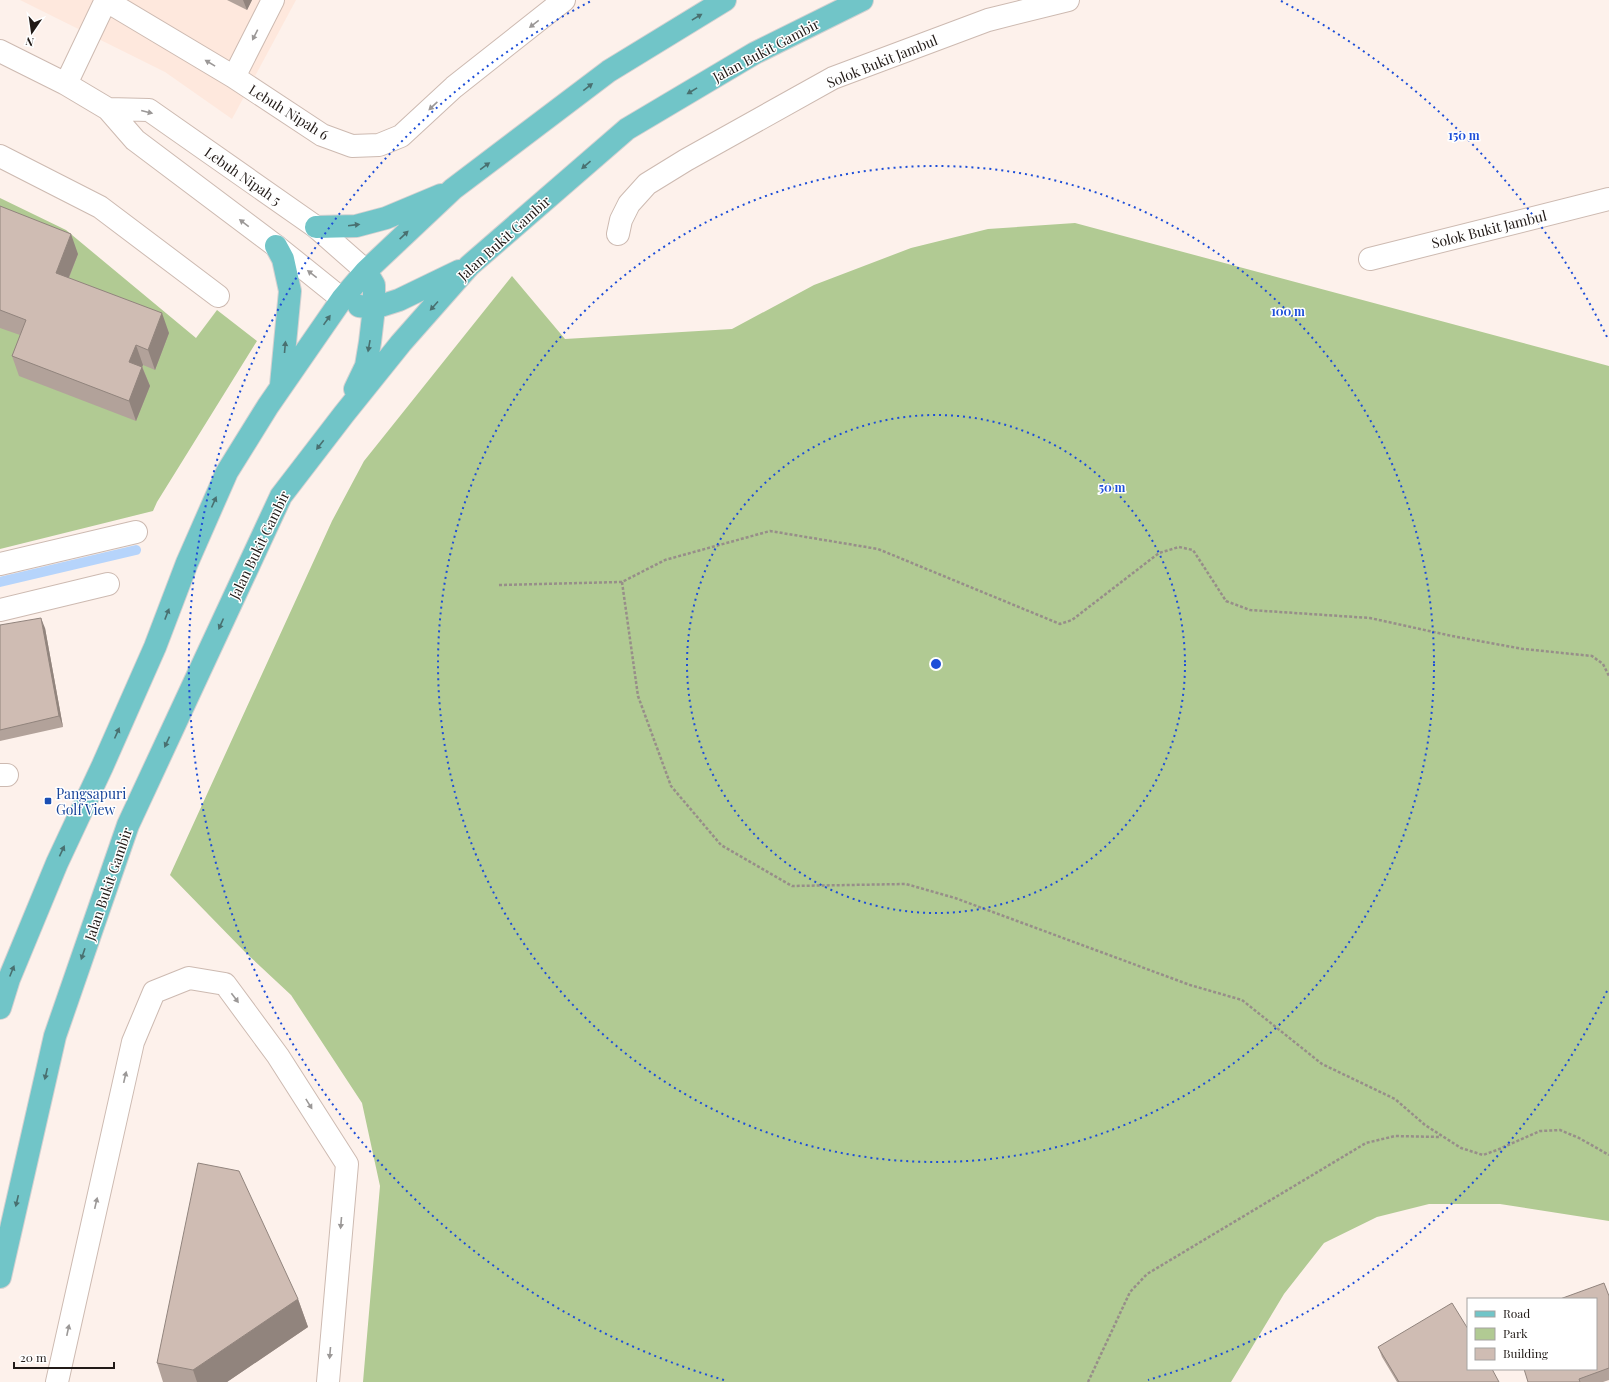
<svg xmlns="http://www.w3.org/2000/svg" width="1609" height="1382" viewBox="0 0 1609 1382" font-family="'Playfair Display',serif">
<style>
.built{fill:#fee8dd}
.green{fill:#b1ca93}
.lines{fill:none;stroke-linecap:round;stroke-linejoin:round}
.stream{stroke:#b6d4fb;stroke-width:10}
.minor-casing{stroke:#cdbab1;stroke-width:24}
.major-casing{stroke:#d3d1d1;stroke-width:24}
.path{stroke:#978e89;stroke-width:2.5;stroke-dasharray:3 2;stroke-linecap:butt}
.minor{stroke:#fff;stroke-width:22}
.major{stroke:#71c5c8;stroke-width:22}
.wall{fill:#b2a29a}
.shaded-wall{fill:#91847d}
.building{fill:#cfbcb3;stroke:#91847d}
.oneway{fill:#497070}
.oneway2{fill:#9b9897}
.ring{fill:none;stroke:#1d4ed8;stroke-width:2;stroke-dasharray:2 4}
.transit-dot{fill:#1a4fb4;stroke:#fff;stroke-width:1.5}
.labels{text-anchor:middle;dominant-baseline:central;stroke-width:3;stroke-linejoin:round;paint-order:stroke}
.street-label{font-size:14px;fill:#211a17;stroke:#fff}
.transit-label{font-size:14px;fill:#164399;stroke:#fff;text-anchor:start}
.centre{fill:#1d4ed8;stroke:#fff;stroke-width:2}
.ring-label{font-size:12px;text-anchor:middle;font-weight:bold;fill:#1d4ed8;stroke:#fff;stroke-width:3;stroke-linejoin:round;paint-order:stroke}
</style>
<rect width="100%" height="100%" fill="#fdf1eb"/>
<path class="built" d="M 20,0 L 296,0 L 232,119 L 165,72 Z"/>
<path class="green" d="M 0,198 L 66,230 L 196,338 L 217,310 L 257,341 L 157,502 L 153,511 L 0,549 Z
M 1075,223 L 1609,366 L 1609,1221 L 1500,1204 L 1429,1204 L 1377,1217 L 1324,1243 L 1284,1294 L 1231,1382 L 363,1382 L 380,1186 L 362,1103 L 291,995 L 245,952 L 170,875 L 332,521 L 364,461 L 512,276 L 565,339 L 732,329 L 814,285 L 911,248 L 988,229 Z"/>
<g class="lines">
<path class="stream" d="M 0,582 L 136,550"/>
<g class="minor-casing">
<path id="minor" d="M 105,0 L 234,77 L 322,135 L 352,146 L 379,145 L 401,136 L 454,87 L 564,0
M 0,51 L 66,84 L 108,109 L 135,140 L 276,246 L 342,299
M 234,77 L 273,0
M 66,84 L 106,0
M 108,109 L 149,110 L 316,227 L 366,271
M 0,156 L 100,207 L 218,296
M 618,234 L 621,220 L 629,204 L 647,184 L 686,160 L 833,78 L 988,20 L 1068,0
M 1370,259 L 1609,199
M 0,564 L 136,532
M 0,610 L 108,584
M 0,775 L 7,775
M 57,1382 L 133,1042 L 154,992 L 189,978 L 225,984 L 278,1056 L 347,1164 L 328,1382"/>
</g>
<g class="major-casing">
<path id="major" d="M 316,227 L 356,226 L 386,218 L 441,195
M 276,246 L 283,259 L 290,291 L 281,385
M 359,306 L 374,308 L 399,300 L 459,271
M 355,389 L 366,366 L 370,342 L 374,308 L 374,285 L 366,271
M 0,1008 L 9,979 L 57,863 L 102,767 L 155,647 L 187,563 L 227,472 L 268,406 L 342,299 L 366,271 L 453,189 L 609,71 L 725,0
M 0,1277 L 55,1036 L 128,825 L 281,496 L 344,414 L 401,343 L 469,266 L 627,129 L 755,53 L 862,0"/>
</g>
<path class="path" d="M 622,582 L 638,696 L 671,786 L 721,845 L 792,886 L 906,884 L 955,898 L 1190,985 L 1242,1000 L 1322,1064 L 1395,1099 L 1425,1125 L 1461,1148 L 1483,1155 L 1497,1150 L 1540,1131 L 1560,1130 L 1579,1138 L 1609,1155
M 499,585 L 622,582 L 665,560 L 770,531 L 878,549 L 1060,624 L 1072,620 L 1159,553 L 1179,547 L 1193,550 L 1226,601 L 1250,610 L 1370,618 L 1452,636 L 1523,649 L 1592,656 L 1603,664 L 1609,676
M 1088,1382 L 1130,1292 L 1147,1274 L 1366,1143 L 1395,1136 L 1441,1137"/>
<use href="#minor" class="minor"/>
<use href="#major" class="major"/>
</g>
<path class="wall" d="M 227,0 L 252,0 L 247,10 Z
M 0,206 L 78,254 L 69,278 L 169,333 L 155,370 L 143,365 L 142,366 L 150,386 L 136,421 L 19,376 L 12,356 L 20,335 L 0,328 Z
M 0,625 L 45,628 L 63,727 L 0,741 Z
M 1609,1296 L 1609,1380 L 1603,1382 L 1528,1382 Z
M 298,1299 L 308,1327 L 227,1382 L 163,1382 L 157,1363 Z
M 1378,1347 L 1499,1382 L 1397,1382 L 1382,1357 Z"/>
<path class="shaded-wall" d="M 243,0 L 252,0 L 247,10 Z
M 71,234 L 78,254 L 63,292 L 56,273 Z
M 162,313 L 169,333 L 155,370 L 148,350 Z
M 136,345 L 143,365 L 138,377 L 142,367 L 150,386 L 136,421 L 129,401 L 129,362 Z
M 41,618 L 45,628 L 63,727 L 59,716 Z
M 298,1299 L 308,1327 L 227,1382 L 197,1382 L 193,1370 Z"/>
<path class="building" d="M 0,206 L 71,234 L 56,273 L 162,313 L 148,350 L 136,345 L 129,362 L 142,367 L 129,401 L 12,356 L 26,320 L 0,310 Z
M 41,618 L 59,716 L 0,730 L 0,625 Z
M 198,1163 L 239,1171 L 298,1299 L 193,1370 L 157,1363 Z
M 1604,1283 L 1609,1296 L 1609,1368 L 1579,1379 L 1580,1382 L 1528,1382 L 1524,1369 L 1596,1369 L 1596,1299 L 1560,1299 Z
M 1452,1303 L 1468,1329 L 1468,1369 L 1492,1369 L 1499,1382 L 1399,1382 L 1378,1347 Z"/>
<defs><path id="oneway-solid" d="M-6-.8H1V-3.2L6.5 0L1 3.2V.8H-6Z"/></defs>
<g class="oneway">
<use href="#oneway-solid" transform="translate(697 17) rotate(-31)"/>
<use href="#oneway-solid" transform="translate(588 87) rotate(-38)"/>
<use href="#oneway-solid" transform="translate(692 91) rotate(149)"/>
<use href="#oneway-solid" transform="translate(586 165) rotate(139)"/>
<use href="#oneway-solid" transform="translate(485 166) rotate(-36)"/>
<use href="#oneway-solid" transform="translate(354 225) rotate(-7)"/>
<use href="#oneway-solid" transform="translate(404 235) rotate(-43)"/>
<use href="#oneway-solid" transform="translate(434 306) rotate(132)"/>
<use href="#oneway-solid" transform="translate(327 320) rotate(-55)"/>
<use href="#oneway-solid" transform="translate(369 346) rotate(100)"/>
<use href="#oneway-solid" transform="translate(285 347) rotate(-85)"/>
<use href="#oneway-solid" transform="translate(320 445) rotate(128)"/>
<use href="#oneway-solid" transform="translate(214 502) rotate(-66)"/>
<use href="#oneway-solid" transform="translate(167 614) rotate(-69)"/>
<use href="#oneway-solid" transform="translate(221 624) rotate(114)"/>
<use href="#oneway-solid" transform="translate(117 733) rotate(-66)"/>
<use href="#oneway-solid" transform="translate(167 742) rotate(115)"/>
<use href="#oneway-solid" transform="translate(62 851) rotate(-65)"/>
<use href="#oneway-solid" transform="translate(83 954) rotate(109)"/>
<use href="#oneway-solid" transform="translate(12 971) rotate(-68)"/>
<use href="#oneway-solid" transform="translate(46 1074) rotate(103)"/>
<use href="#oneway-solid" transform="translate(17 1201) rotate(103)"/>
</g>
<g class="oneway2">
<use href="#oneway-solid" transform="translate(534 24) rotate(142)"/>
<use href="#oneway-solid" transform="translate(255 35) rotate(117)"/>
<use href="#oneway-solid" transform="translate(210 63) rotate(-149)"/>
<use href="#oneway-solid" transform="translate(433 106) rotate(137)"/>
<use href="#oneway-solid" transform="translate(147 112) rotate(14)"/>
<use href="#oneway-solid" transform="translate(244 223) rotate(-143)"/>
<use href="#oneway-solid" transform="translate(312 274) rotate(-142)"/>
<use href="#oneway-solid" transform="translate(235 998) rotate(53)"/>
<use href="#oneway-solid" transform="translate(125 1077) rotate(-77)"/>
<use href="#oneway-solid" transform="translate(309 1104) rotate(58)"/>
<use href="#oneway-solid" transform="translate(96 1203) rotate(-77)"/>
<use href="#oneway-solid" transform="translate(341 1223) rotate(95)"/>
<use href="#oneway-solid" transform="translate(68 1330) rotate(-78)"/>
<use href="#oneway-solid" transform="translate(330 1353) rotate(95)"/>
</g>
<g class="ring">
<circle cx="936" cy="664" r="249"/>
<circle cx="936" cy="664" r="498"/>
<path d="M1607 991A747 747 0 0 1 1148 1380M724 1380A747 747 0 0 1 591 1M1281 1A747 747 0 0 1 1607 337"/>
</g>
<rect class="transit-dot" x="44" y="797" width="8" height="8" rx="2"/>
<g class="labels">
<g class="street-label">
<text transform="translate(766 50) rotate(-28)">Jalan Bukit Gambir</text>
<text transform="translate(882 61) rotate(-22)">Solok Bukit Jambul</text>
<text transform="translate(289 112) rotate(32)">Lebuh Nipah 6</text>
<text transform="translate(243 176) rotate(35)">Lebuh Nipah 5</text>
<text transform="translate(1489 229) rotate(-14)">Solok Bukit Jambul</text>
<text transform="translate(504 238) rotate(-42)">Jalan Bukit Gambir</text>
<text transform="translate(259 545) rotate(-64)">Jalan Bukit Gambir</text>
<text transform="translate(108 884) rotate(-71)">Jalan Bukit Gambir</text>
</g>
<g class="transit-label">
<text x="56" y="793">Pangsapuri<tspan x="56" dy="16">Golf View</tspan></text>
</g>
</g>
<circle cx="936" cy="664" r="6" class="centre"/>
<g class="ring-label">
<text x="1464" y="140">150 m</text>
<text x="1288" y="316">100 m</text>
<text x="1112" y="492">50 m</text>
</g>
<rect x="1467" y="1298" width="130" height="72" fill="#ffffff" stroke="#a6a3a2"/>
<rect x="1475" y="1311" width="20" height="6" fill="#71c5c8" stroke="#a6a3a2"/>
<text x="1503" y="1318" font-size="12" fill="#211a17">Road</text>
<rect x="1475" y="1328" width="20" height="12" fill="#b1ca93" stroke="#a6a3a2"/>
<text x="1503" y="1338" font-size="12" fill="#211a17">Park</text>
<rect x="1475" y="1348" width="20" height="12" fill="#cfbcb3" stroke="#a6a3a2"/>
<text x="1503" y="1358" font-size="12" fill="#211a17">Building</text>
<g transform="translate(32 32) rotate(193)" stroke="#ffffff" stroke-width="3" paint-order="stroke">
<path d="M0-3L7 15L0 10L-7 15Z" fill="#211a17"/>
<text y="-6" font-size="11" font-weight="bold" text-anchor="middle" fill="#211a17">N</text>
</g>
<path d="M14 1362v6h100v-6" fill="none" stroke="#211a17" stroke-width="2"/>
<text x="20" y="1362" font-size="12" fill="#211a17" stroke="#ffffff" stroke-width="3" paint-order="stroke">20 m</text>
</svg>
